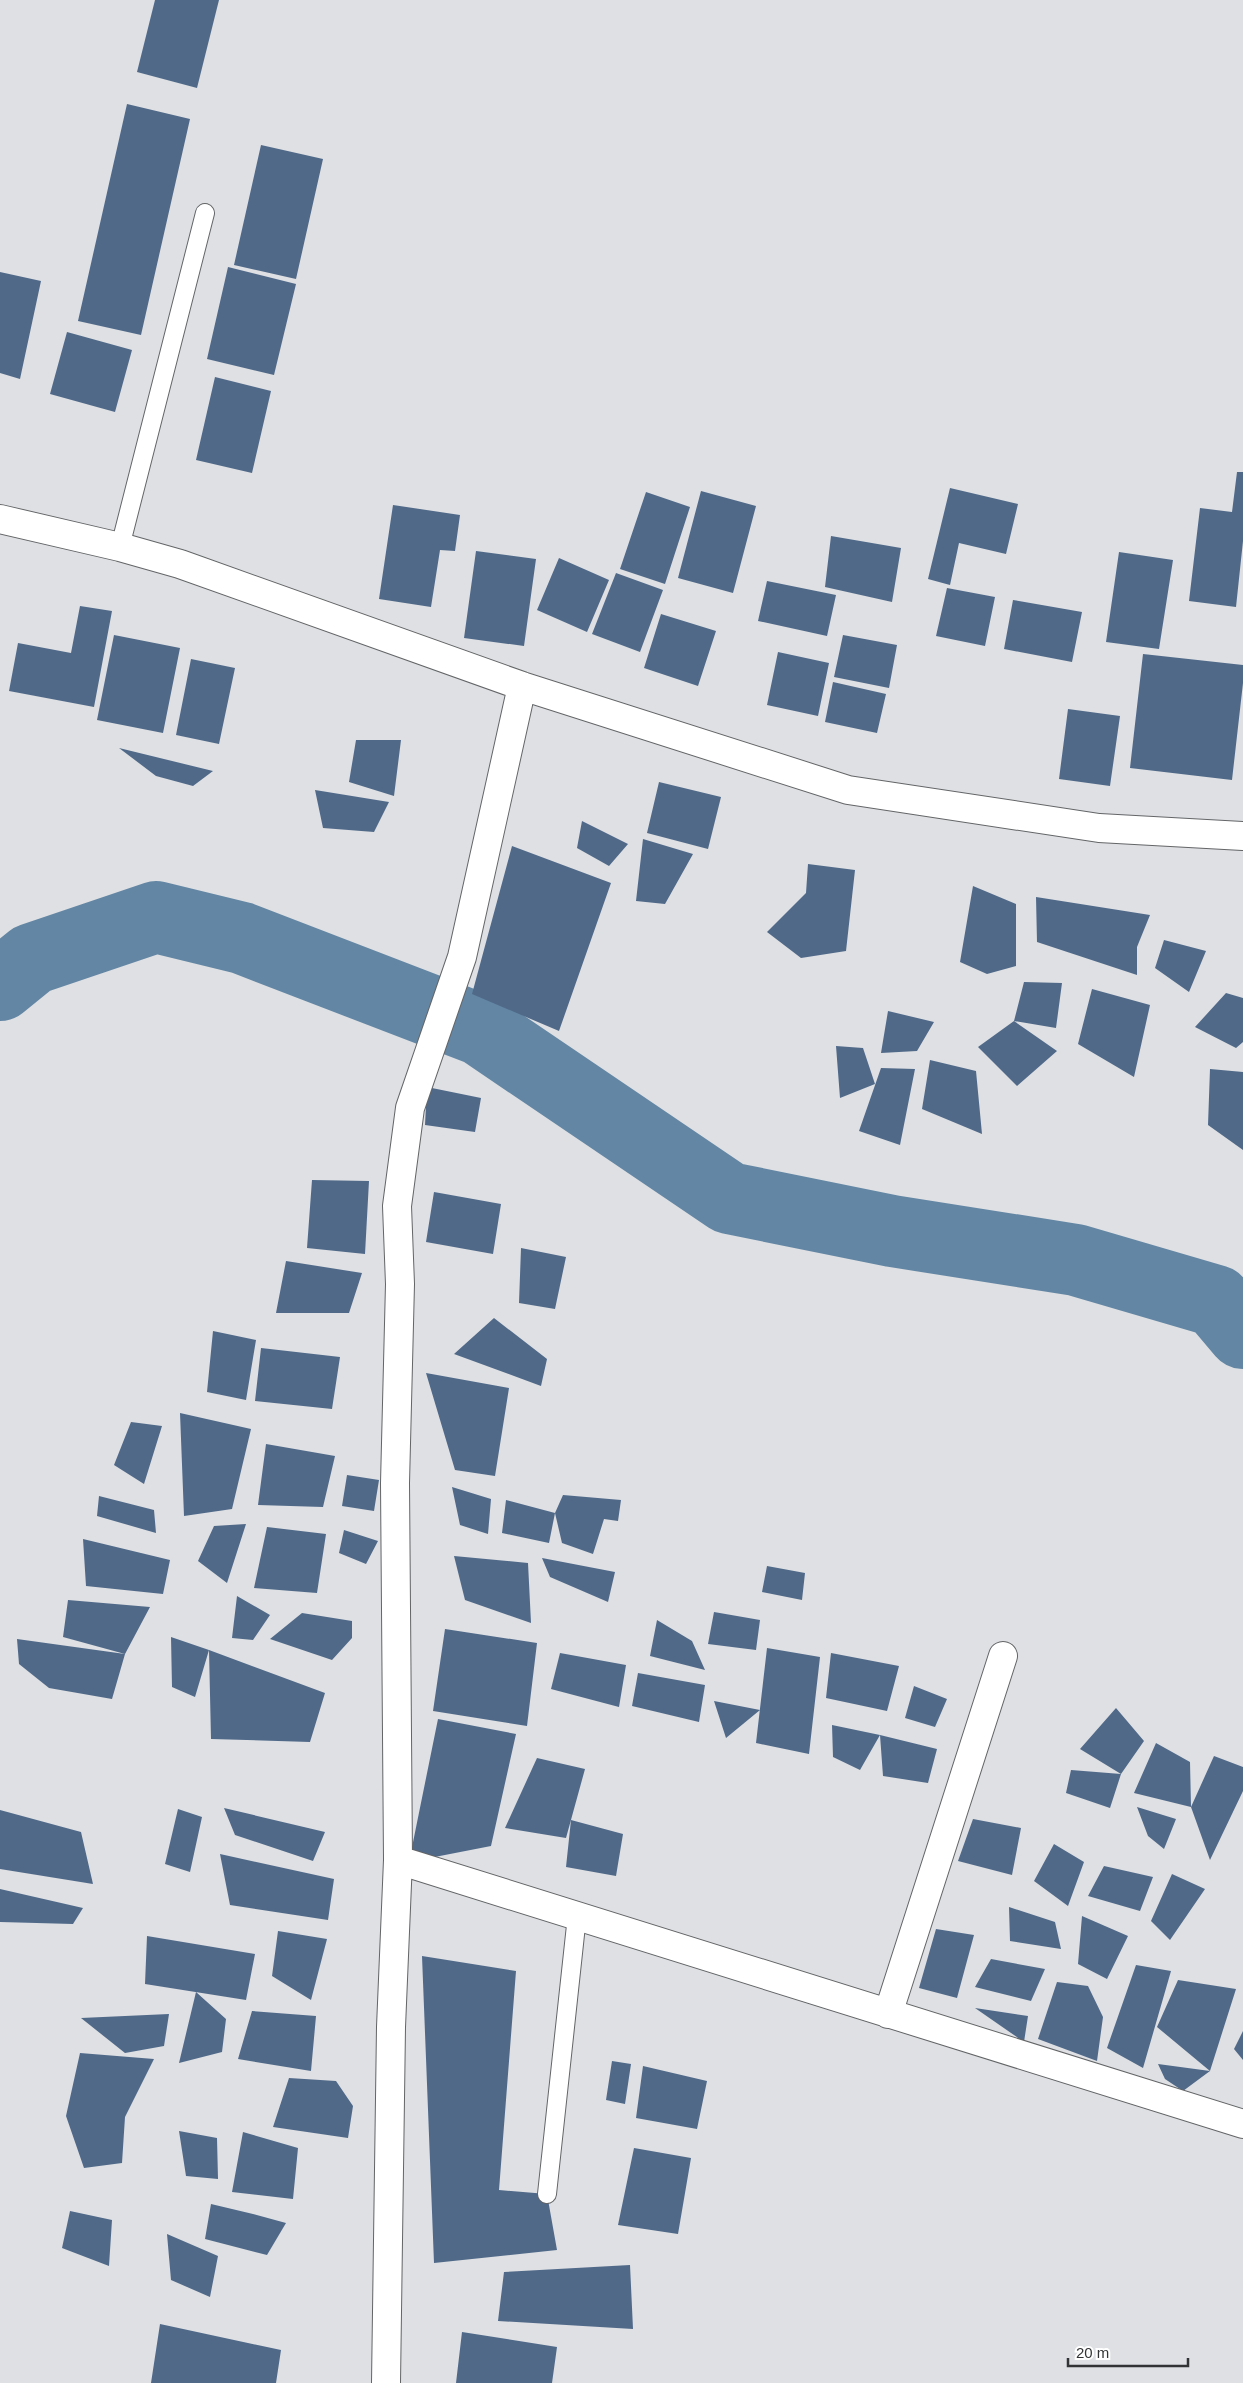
<svg xmlns="http://www.w3.org/2000/svg" width="1243" height="2383" viewBox="0 0 1243 2383" font-family="Helvetica,sans-serif">
<style>
.lines{fill:none;stroke-linecap:round;stroke-linejoin:round}
.river{stroke:#6386a4;stroke-width:72}
.building{fill:#506989}
.service-casing{stroke:#636567;stroke-width:20}
.minor-casing{stroke:#636567;stroke-width:30}
.service{stroke:#fff;stroke-width:18}
.minor{stroke:#fff;stroke-width:28}
</style>
<rect width="100%" height="100%" fill="#dee0e3"/>
<g class="lines">
<path class="river" d="M 0,985 L 32,959 L 156,917 L 242,938 L 481,1030 L 729,1198 L 892,1231 L 1076,1260 L 1216,1301 L 1243,1333"/>
</g>
<path class="building" d="M 155,0 L 219,0 L 197,88 L 137,72 Z
M 127,104 L 190,119 L 141,335 L 78,321 Z
M 261,145 L 323,159 L 296,279 L 234,265 Z
M 228,267 L 296,284 L 274,375 L 207,359 Z
M 0,272 L 41,281 L 20,379 L 0,373 Z
M 67,332 L 132,350 L 115,412 L 50,394 Z
M 215,377 L 271,391 L 252,473 L 196,460 Z
M 1237,472 L 1243,472 L 1243,541 L 1236,607 L 1189,601 L 1200,508 L 1232,512 Z
M 950,488 L 1018,504 L 1006,554 L 959,543 L 950,585 L 928,579 Z
M 701,491 L 756,506 L 733,593 L 678,578 Z
M 646,492 L 690,507 L 665,584 L 620,569 Z
M 393,505 L 460,515 L 455,551 L 440,550 L 431,607 L 379,599 Z
M 831,536 L 901,548 L 892,602 L 825,587 Z
M 476,551 L 536,559 L 524,646 L 464,638 Z
M 1119,552 L 1173,560 L 1159,649 L 1106,642 Z
M 559,558 L 609,580 L 587,632 L 537,610 Z
M 616,573 L 663,590 L 640,652 L 592,634 Z
M 767,581 L 836,595 L 827,636 L 758,621 Z
M 947,588 L 995,597 L 985,646 L 936,636 Z
M 1013,600 L 1082,612 L 1072,662 L 1004,649 Z
M 80,606 L 112,611 L 94,707 L 9,691 L 18,643 L 71,653 Z
M 661,614 L 716,631 L 698,686 L 644,668 Z
M 114,635 L 180,648 L 163,733 L 97,720 Z
M 843,635 L 897,645 L 889,688 L 834,677 Z
M 778,652 L 829,663 L 818,716 L 767,705 Z
M 1143,654 L 1243,665 L 1243,683 L 1232,780 L 1130,768 Z
M 191,659 L 235,668 L 219,744 L 176,735 Z
M 833,682 L 886,694 L 877,733 L 825,722 Z
M 1068,709 L 1120,716 L 1110,786 L 1059,779 Z
M 356,740 L 401,740 L 394,796 L 349,782 Z
M 119,748 L 213,771 L 193,786 L 156,776 Z
M 659,782 L 721,797 L 708,849 L 647,833 Z
M 315,790 L 389,802 L 374,832 L 323,828 Z
M 582,821 L 628,844 L 609,866 L 577,848 Z
M 643,839 L 693,854 L 665,904 L 636,901 Z
M 512,846 L 611,883 L 559,1031 L 472,994 Z
M 808,864 L 855,870 L 846,951 L 801,958 L 767,932 L 806,893 Z
M 973,886 L 1016,904 L 1016,966 L 987,974 L 960,962 Z
M 1036,897 L 1150,915 L 1137,947 L 1137,975 L 1037,942 Z
M 1164,940 L 1206,951 L 1189,992 L 1155,968 Z
M 1024,982 L 1062,983 L 1056,1028 L 1014,1021 L 1057,1051 L 1017,1086 L 978,1047 L 1014,1021 Z
M 1092,989 L 1150,1005 L 1134,1077 L 1078,1044 Z
M 1226,993 L 1243,998 L 1243,1042 L 1236,1048 L 1195,1027 Z
M 888,1011 L 934,1022 L 917,1051 L 881,1053 Z
M 836,1046 L 863,1048 L 875,1084 L 840,1098 Z
M 930,1060 L 976,1071 L 982,1134 L 922,1109 Z
M 881,1068 L 915,1069 L 900,1145 L 859,1131 Z
M 1210,1069 L 1243,1072 L 1243,1150 L 1208,1125 Z
M 427,1087 L 481,1098 L 475,1132 L 425,1125 Z
M 312,1180 L 369,1181 L 365,1254 L 307,1248 Z
M 434,1192 L 501,1204 L 493,1254 L 426,1242 Z
M 521,1248 L 566,1257 L 555,1309 L 519,1303 Z
M 286,1261 L 362,1273 L 349,1313 L 276,1313 Z
M 494,1318 L 547,1359 L 541,1386 L 454,1354 Z
M 213,1331 L 256,1340 L 246,1400 L 207,1392 Z
M 261,1348 L 340,1357 L 332,1409 L 255,1401 Z
M 426,1373 L 509,1388 L 495,1476 L 455,1470 Z
M 180,1413 L 251,1429 L 232,1509 L 184,1516 Z
M 131,1422 L 162,1426 L 144,1484 L 114,1465 Z
M 266,1444 L 335,1456 L 323,1507 L 258,1505 Z
M 347,1475 L 379,1480 L 374,1511 L 342,1506 Z
M 452,1487 L 491,1499 L 488,1534 L 460,1525 Z
M 563,1495 L 621,1500 L 618,1521 L 604,1519 L 593,1554 L 562,1543 L 555,1513 L 549,1543 L 502,1533 L 506,1500 L 555,1513 Z
M 99,1496 L 154,1510 L 156,1533 L 97,1516 Z
M 246,1524 L 227,1583 L 198,1561 L 214,1526 Z
M 267,1527 L 326,1534 L 317,1593 L 254,1588 Z
M 344,1530 L 378,1541 L 366,1564 L 339,1553 Z
M 83,1539 L 170,1560 L 163,1594 L 86,1586 Z
M 454,1556 L 528,1563 L 531,1623 L 465,1600 Z
M 542,1558 L 615,1572 L 608,1602 L 550,1577 Z
M 767,1566 L 805,1573 L 802,1600 L 762,1592 Z
M 237,1596 L 270,1615 L 253,1640 L 232,1638 Z
M 68,1600 L 150,1607 L 125,1654 L 112,1699 L 49,1688 L 19,1664 L 17,1639 L 125,1654 L 63,1637 Z
M 714,1612 L 760,1620 L 756,1650 L 708,1644 Z
M 302,1613 L 352,1621 L 352,1638 L 332,1660 L 270,1639 Z
M 657,1620 L 692,1641 L 705,1670 L 650,1656 Z
M 445,1629 L 537,1643 L 527,1726 L 433,1711 Z
M 171,1637 L 209,1650 L 325,1693 L 310,1742 L 211,1739 L 209,1650 L 195,1697 L 172,1687 Z
M 767,1648 L 820,1657 L 809,1754 L 756,1743 Z
M 560,1653 L 626,1665 L 619,1707 L 551,1689 Z
M 831,1653 L 899,1666 L 887,1711 L 826,1698 Z
M 638,1673 L 705,1685 L 699,1722 L 632,1706 Z
M 914,1686 L 947,1699 L 935,1727 L 905,1718 Z
M 714,1701 L 760,1710 L 726,1738 Z
M 1116,1708 L 1144,1741 L 1121,1774 L 1080,1749 Z
M 438,1719 L 516,1734 L 491,1846 L 409,1862 Z
M 832,1725 L 880,1735 L 860,1770 L 833,1757 Z
M 880,1735 L 937,1749 L 928,1783 L 883,1776 Z
M 1156,1743 L 1190,1762 L 1191,1807 L 1134,1793 Z
M 1214,1756 L 1243,1767 L 1243,1791 L 1210,1860 L 1191,1807 Z
M 537,1758 L 585,1769 L 566,1838 L 505,1828 Z
M 1071,1770 L 1121,1774 L 1110,1808 L 1066,1793 Z
M 1137,1807 L 1176,1819 L 1164,1849 L 1148,1836 Z
M 224,1808 L 325,1832 L 313,1861 L 235,1835 Z
M 178,1809 L 202,1817 L 190,1872 L 165,1864 Z
M 0,1810 L 81,1832 L 93,1884 L 0,1869 Z
M 973,1819 L 1021,1828 L 1012,1875 L 958,1861 Z
M 571,1820 L 623,1834 L 616,1876 L 566,1867 Z
M 1054,1844 L 1084,1862 L 1068,1906 L 1034,1881 Z
M 220,1854 L 334,1879 L 328,1920 L 230,1905 Z
M 1104,1866 L 1153,1877 L 1140,1911 L 1088,1896 Z
M 1172,1874 L 1205,1889 L 1170,1940 L 1151,1921 Z
M 0,1889 L 83,1908 L 73,1924 L 0,1922 Z
M 1009,1907 L 1055,1922 L 1061,1949 L 1010,1941 Z
M 1082,1916 L 1128,1936 L 1107,1979 L 1078,1964 Z
M 936,1929 L 974,1935 L 957,1998 L 919,1988 Z
M 278,1931 L 327,1939 L 311,2000 L 272,1976 Z
M 147,1936 L 255,1954 L 246,2000 L 145,1984 Z
M 422,1956 L 516,1971 L 499,2190 L 547,2194 L 557,2250 L 434,2263 Z
M 991,1959 L 1045,1969 L 1031,2001 L 975,1987 Z
M 1136,1965 L 1171,1971 L 1143,2068 L 1107,2048 Z
M 1178,1980 L 1236,1989 L 1210,2071 L 1157,2027 Z
M 1057,1982 L 1088,1986 L 1103,2017 L 1097,2061 L 1038,2039 Z
M 196,1992 L 226,2019 L 222,2052 L 179,2063 Z
M 975,2008 L 1028,2016 L 1024,2042 Z
M 252,2011 L 316,2016 L 311,2071 L 238,2059 Z
M 169,2014 L 164,2046 L 125,2053 L 81,2018 Z
M 1243,2031 L 1243,2060 L 1234,2049 Z
M 80,2053 L 154,2059 L 125,2117 L 122,2163 L 84,2168 L 66,2116 Z
M 612,2061 L 631,2064 L 625,2104 L 606,2100 Z
M 1158,2064 L 1210,2071 L 1183,2091 L 1165,2079 Z
M 643,2066 L 707,2081 L 697,2129 L 636,2118 Z
M 289,2078 L 336,2081 L 353,2106 L 348,2138 L 273,2127 Z
M 179,2131 L 217,2138 L 218,2179 L 186,2176 Z
M 243,2132 L 298,2148 L 293,2199 L 232,2192 Z
M 634,2148 L 691,2158 L 678,2234 L 618,2225 Z
M 211,2204 L 253,2214 L 286,2223 L 267,2255 L 205,2239 Z
M 70,2211 L 112,2220 L 109,2266 L 62,2248 Z
M 167,2234 L 218,2256 L 210,2297 L 171,2280 Z
M 630,2265 L 633,2329 L 498,2321 L 504,2272 Z
M 160,2324 L 281,2350 L 276,2383 L 151,2383 Z
M 462,2332 L 557,2347 L 552,2383 L 456,2383 Z"/>
<g class="lines">
<g class="service-casing">
<path id="service" d="M 120,547 L 205,213
M 547,2194 L 577,1916"/>
</g>
<g class="minor-casing">
<path id="minor" d="M 0,519 L 120,547 L 180,564 L 522,686 L 848,790 L 1099,828 L 1243,836
M 398,1860 L 1243,2124
M 888,2014 L 1003,1656
M 386,2383 L 391,2027 L 398,1860 L 395,1483 L 400,1284 L 397,1206 L 410,1108 L 462,957 L 522,686"/>
</g>
<use href="#service" class="service"/>
<use href="#minor" class="minor"/>
</g>
<path d="M1068 2358v8h120v-8" fill="none" stroke="#323334" stroke-width="2.5"/>
<text x="1076" y="2358" font-size="15" fill="#323334" stroke="#ffffff" stroke-width="4" paint-order="stroke">20 m</text>
</svg>
